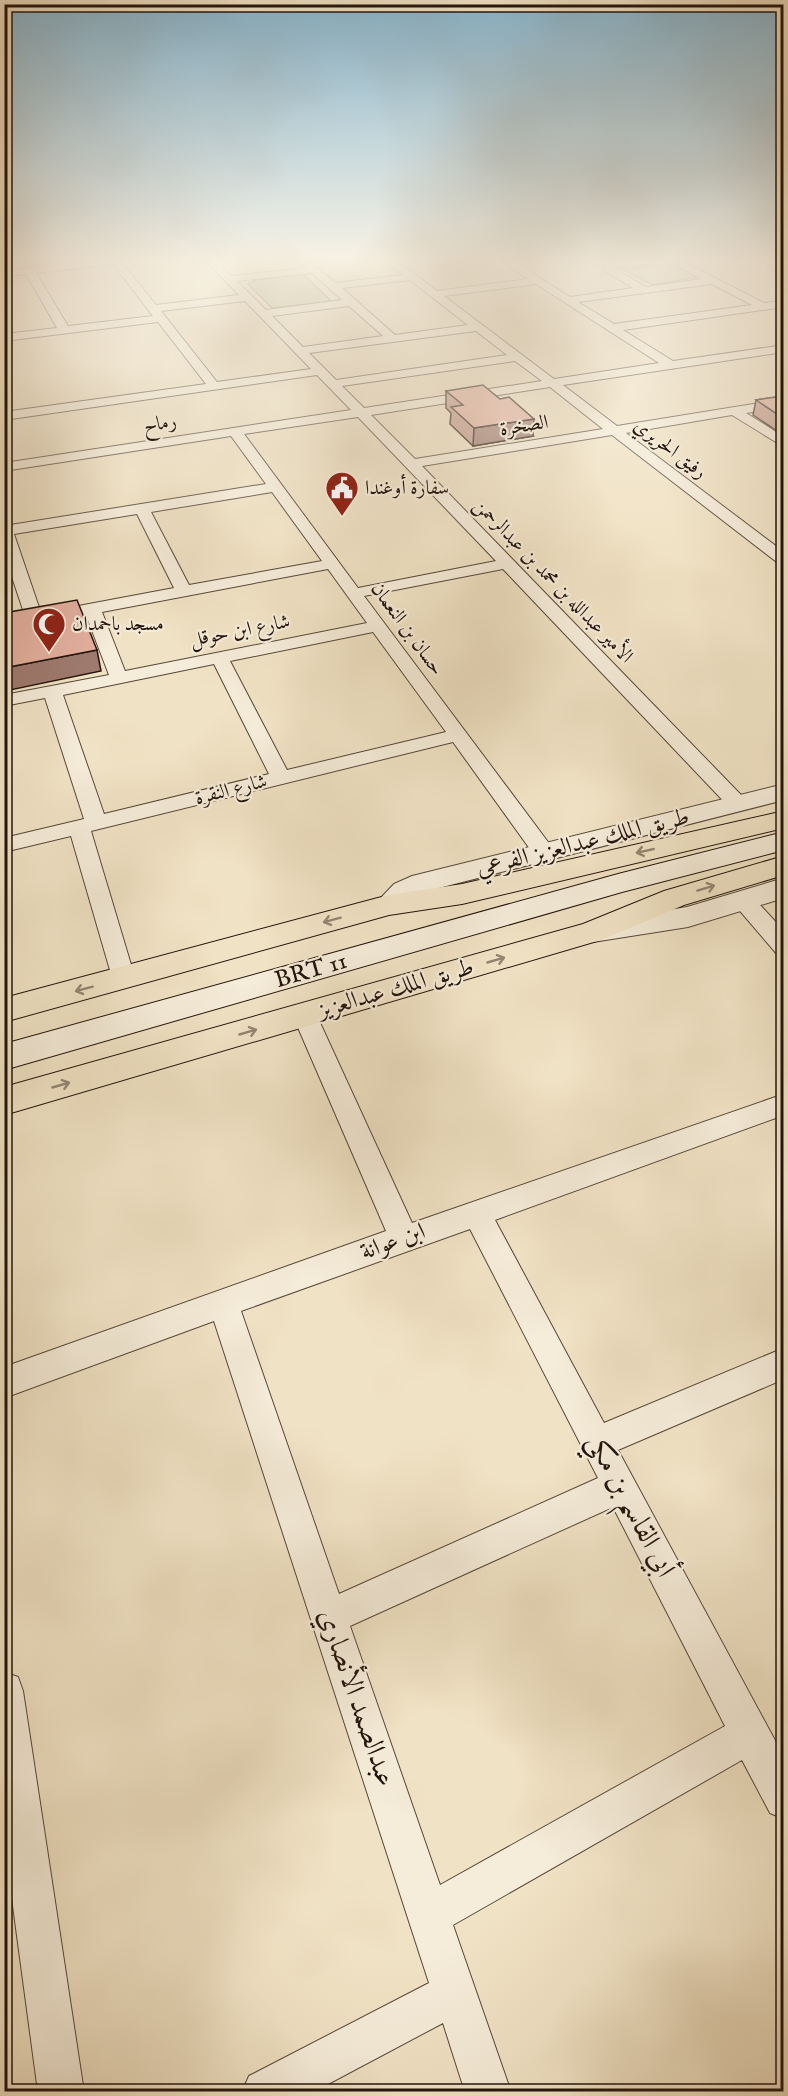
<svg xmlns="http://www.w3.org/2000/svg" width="788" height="2096" viewBox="0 0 788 2096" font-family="'IM FELL English',Amiri,serif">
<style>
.green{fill:#bac394;stroke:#6e6c50;stroke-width:1.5}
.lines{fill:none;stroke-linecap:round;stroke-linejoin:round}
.minor-casing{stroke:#56483a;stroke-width:2}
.tertiary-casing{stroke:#56483a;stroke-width:2}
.secondary-casing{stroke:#23140c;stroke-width:2}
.primary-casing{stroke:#23140c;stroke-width:2}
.minor{fill:#f5ecd9;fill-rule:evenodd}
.tertiary{fill:#f5ecd9;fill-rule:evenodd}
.secondary{fill:#f5ecd9;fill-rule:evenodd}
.primary{fill:#f0e2c4;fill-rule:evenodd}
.wall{fill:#c29688;stroke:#23140c;stroke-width:1.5}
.shaded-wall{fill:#9e7a6f;stroke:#23140c;stroke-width:1.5}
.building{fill:#e2af9e;stroke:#23140c;stroke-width:1.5}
.oneway{stroke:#948571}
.labels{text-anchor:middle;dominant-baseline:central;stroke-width:4.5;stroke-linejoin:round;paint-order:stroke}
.far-street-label{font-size:20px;fill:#23140c;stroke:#f5ecd9}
.far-poi-label{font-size:20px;fill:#23140c;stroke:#f5ecd9;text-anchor:start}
.street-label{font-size:24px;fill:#23140c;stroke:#f5ecd9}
.near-street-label{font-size:28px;fill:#23140c;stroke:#f5ecd9}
</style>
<rect width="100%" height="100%" fill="#f0e2c4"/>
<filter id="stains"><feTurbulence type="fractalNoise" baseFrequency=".00333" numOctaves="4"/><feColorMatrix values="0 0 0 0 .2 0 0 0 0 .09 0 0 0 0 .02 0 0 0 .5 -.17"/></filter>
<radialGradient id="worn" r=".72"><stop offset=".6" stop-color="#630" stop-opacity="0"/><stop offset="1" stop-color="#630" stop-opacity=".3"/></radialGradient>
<path class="green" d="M 669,264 L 697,277 L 653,285 L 623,270 Z
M 303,274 L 332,302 L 272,308 L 248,284 L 256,280 Z"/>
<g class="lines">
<g class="minor-casing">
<path id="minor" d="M 100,260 L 120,260 L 156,305 L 239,295 L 205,260 L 216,260 L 231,276 L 306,268 L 298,260 L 309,260 L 335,283 L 403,275 L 385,260 L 396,260 L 437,291 L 528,279 L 500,260 L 512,260 L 570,297 L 633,288 L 587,260 L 599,260 L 604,263 L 658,260 L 653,263 L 613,268 L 646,287 L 702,279 L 668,260 L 680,260 L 764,303 L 784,301 L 784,307 L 623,330 L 673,361 L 784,345 L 784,352 L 563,385 L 617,426 L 784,399 L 784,407 L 746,413 L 784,437 L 784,447 L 732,415 L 626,433 L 784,552 L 784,565 L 778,563 L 612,435 L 422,466 L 745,799 L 748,804 L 745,809 L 738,810 L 731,809 L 503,569 L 364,596 L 551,846 L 554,851 L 551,856 L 543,858 L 535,856 L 453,742 L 91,831 L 135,978 L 132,984 L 123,987 L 114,984 L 71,836 L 4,852 L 4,838 L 84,819 L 45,698 L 4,706 L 4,695 L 109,675 L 86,615 L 4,630 L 4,620 L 25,616 L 4,553 L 4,526 L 266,484 L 231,436 L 4,471 L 4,463 L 351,410 L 317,375 L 4,420 L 4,412 L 206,384 L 158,322 L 4,341 L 4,334 L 57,328 L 26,274 L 4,277 L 4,271 ZM 113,264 L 153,316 L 68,326 L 36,273 ZM 312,273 L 342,300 L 266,310 L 237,281 ZM 410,280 L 468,325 L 395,335 L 342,288 ZM 536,284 L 659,363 L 554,379 L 444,296 ZM 712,284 L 752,305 L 614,324 L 578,302 ZM 245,301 L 311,369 L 217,382 L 161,311 ZM 349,306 L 383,336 L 303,347 L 272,316 ZM 476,331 L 507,355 L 336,380 L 309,353 ZM 515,361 L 542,381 L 364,408 L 342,386 ZM 550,387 L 603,429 L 415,459 L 371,415 ZM 358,417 L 496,561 L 358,588 L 244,434 ZM 272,492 L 322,561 L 189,585 L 151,512 ZM 137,514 L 174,588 L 41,613 L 14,534 ZM 328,569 L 367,623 L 125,671 L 102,612 ZM 373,632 L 446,732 L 287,770 L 230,661 ZM 214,664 L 269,774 L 104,814 L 63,695 Z
M 759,260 L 772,260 L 784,266 L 784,273 Z
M 742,891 L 750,894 L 784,931 L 784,955 L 776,953 L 734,904 L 731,899 L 734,894 Z
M 305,1007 L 314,1009 L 317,1016 L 412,1223 L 784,1094 L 784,1115 L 495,1220 L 604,1423 L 784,1348 L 784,1379 L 618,1450 L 784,1757 L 784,1819 L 770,1813 L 742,1760 L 453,1925 L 511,2092 L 465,2092 L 443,2023 L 313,2092 L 242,2092 L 249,2076 L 429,1983 L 214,1321 L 4,1398 L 4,1367 L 386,1231 L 293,1016 L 296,1009 ZM 470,1229 L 598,1478 L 339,1594 L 241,1311 ZM 613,1507 L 725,1726 L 440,1885 L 350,1626 Z
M 4,1672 L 18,1677 L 23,1691 L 84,2092 L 38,2092 L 4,1839 Z"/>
</g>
<g class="tertiary-casing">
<path id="tertiary" d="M 784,784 L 784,800 L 431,890 C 425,893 418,895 413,899 C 400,909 396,917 379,912 L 374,905 L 394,884 L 412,876 Z
M 784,878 L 784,898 L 688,927 L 593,942 L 582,939 L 578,932 L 582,925 L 593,922 L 687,907 Z"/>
</g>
<g class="secondary-casing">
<path id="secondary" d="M 784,832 L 784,850 L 622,892 L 4,1070 L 4,1044 L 618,874 Z"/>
</g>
<g class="primary-casing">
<path id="primary" d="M 784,811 L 784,828 L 462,904 L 389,915 L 4,1022 L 4,998 L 389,895 L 462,884 Z
M 784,856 L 784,875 L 684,905 L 604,939 L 4,1115 L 4,1087 L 583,924 L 664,891 Z"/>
</g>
<use href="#minor" class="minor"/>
<use href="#tertiary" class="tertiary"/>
<use href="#secondary" class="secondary"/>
<use href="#primary" class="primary"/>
</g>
<path class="wall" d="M 446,391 L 533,436 L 473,446 L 450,424 L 451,413 L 446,408 Z
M 783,396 L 783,435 L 753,415 L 756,400 Z"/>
<path class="shaded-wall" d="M 534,419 L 533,436 L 473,446 L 474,428 Z
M 97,650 L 101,671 L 10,690 L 4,674 L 4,668 Z"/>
<path class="building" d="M 483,385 L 500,399 L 509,397 L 534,419 L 474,428 L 451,407 L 463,405 L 446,391 Z
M 783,396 L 783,418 L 756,400 Z
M 77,600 L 97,650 L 4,668 L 4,613 Z"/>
<defs><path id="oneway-shaft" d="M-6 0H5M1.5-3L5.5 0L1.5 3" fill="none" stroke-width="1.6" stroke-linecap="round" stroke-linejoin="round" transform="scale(1.5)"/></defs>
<g class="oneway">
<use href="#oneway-shaft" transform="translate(645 851) rotate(167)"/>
<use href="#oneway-shaft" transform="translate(706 888) rotate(-17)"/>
<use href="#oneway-shaft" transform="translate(332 920) rotate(165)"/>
<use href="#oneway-shaft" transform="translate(496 960) rotate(-16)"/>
<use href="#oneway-shaft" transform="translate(84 989) rotate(165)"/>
<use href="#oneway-shaft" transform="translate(248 1032) rotate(-16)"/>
<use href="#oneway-shaft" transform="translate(61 1085) rotate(-16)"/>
</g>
<linearGradient id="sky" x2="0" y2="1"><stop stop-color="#89b8d2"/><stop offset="0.47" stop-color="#f8f2e4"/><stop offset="1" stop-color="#f8f2e4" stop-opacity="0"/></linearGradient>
<rect width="788" height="553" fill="url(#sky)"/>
<defs>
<g id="civic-pin" transform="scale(1.725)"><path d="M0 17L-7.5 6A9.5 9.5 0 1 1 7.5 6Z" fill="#8f2418" stroke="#f5ecd9"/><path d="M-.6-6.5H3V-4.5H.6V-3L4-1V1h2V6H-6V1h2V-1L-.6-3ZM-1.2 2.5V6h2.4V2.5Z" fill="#fff"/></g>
<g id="mosque-pin" transform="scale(1.725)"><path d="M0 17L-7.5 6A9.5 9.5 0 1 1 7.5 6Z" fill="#8f2418" stroke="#f5ecd9"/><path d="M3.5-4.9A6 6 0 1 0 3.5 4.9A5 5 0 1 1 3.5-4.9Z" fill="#fff"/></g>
</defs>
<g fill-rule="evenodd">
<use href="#civic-pin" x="342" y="488"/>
<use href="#mosque-pin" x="49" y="624"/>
</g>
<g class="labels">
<g class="far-street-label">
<text transform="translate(160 424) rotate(-9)">رماح</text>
<text transform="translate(524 426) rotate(-9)">الصخرة</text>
<text transform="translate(670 449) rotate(37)">رفيق الحريري</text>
<text transform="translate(553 581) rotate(46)">الأمير عبدالله بن محمد بن عبدالرحمن</text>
<text transform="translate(407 629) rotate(54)">حسان بن النعمان</text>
<text transform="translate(240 631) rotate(-11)">شارع ابن حوقل</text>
<text transform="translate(231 790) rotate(-14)">شارع النقرة</text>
</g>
<g class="far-poi-label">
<text x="365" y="488">سفارة أوغندا</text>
<text x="72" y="624">مسجد باحمدان</text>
</g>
<g class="street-label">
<text transform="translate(583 843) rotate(-14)">طريق الملك عبدالعزيز الفرعي</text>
<text transform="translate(311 971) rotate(-16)">BRT 11</text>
<text transform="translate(396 989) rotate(-16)">طريق الملك عبدالعزيز</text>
<text transform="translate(393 1242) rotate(-20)">ابن عوانة</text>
</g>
<g class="near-street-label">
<text transform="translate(630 1506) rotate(62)">أبي القاسم بن مكي</text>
<text transform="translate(356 1698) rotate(71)">عبدالصمد الأنصاري</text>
</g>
</g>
<rect width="788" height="2096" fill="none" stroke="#f0e2c4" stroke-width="24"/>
<rect x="6" y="6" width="776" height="2084" fill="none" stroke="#23140c" stroke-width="3"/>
<rect x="12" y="12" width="764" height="2072" fill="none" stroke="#23140c" stroke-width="1.5"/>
<rect width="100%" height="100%" filter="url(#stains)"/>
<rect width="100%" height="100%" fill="url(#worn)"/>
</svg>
